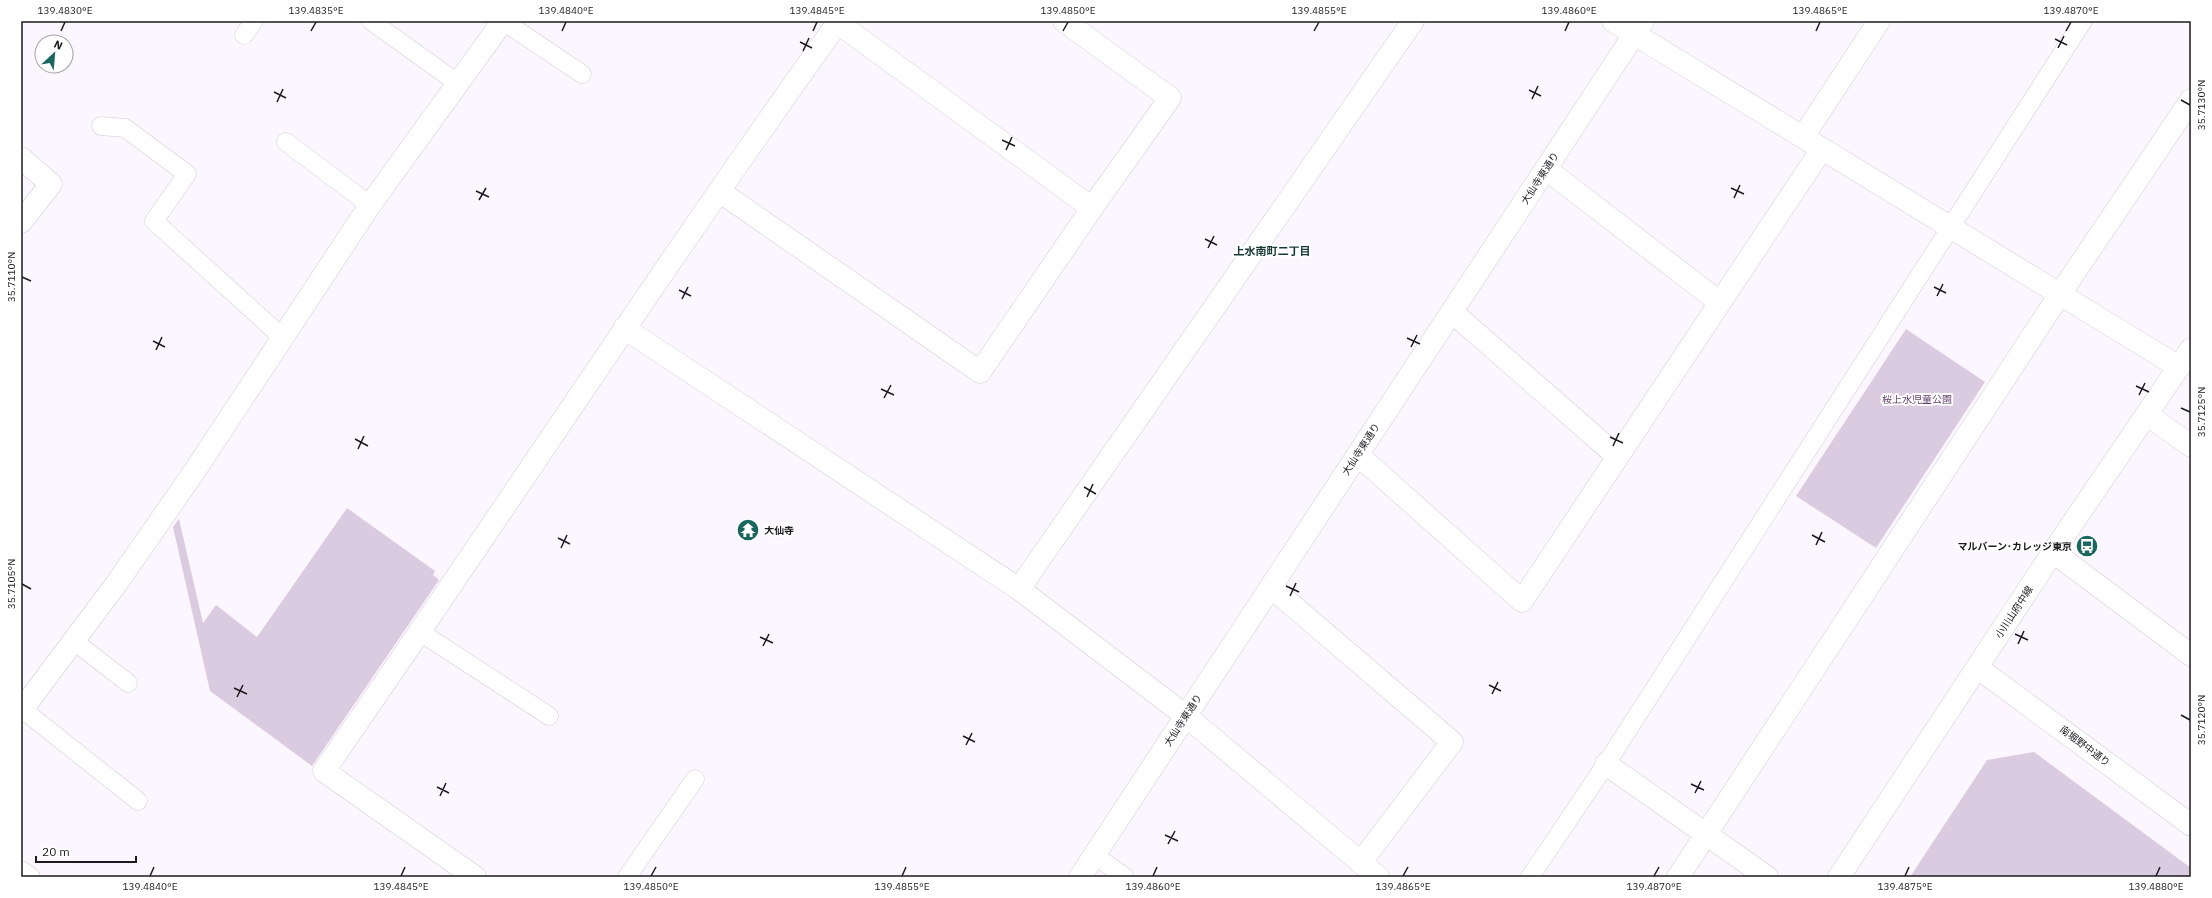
<svg xmlns="http://www.w3.org/2000/svg" width="2212" height="898" viewBox="0 0 2212 898" font-family="'IBM Plex Sans','Noto Sans JP',sans-serif">
<style>
.green{fill:#dacbe1}
.lines{fill:none;stroke-linecap:round;stroke-linejoin:round}
.service-casing{stroke:#d3cbd6;stroke-width:19}
.minor-casing{stroke:#d3cbd6;stroke-width:23}
.tertiary-casing{stroke:#d3cbd6;stroke-width:23}
.secondary-casing{stroke:#d3cbd6;stroke-width:23}
.service{stroke:#fff;stroke-width:18}
.minor{stroke:#fff;stroke-width:22}
.tertiary{stroke:#fff;stroke-width:22}
.secondary{stroke:#fff;stroke-width:22}
.ticks{fill:none;stroke:#1c1a1e;stroke-width:1.5}
.labels{text-anchor:middle;dominant-baseline:central;stroke-width:4;stroke-linejoin:round;paint-order:stroke}
.street-label{font-size:10px;fill:#1c1a1e;stroke:#fff}
.park-label{font-size:10px;fill:#62436e;stroke:#fff}
.poi-label{font-size:10px;font-weight:bold;fill:#1c1a1e;stroke:#fff;text-anchor:start}
.neighbourhood-label{font-size:11px;font-weight:bold;fill:#163835;stroke:#fff}
.neatline{fill:none;stroke:#1c1a1e;stroke-width:1.5}
.ticks-label{font-size:10px;text-anchor:middle;fill:#1c1a1e}
</style>
<rect width="100%" height="100%" fill="#fcf6ff"/>
<path class="green" d="M 1906,329 L 1985,382 L 1876,548 L 1796,496 Z
M 347,508 L 435,571 L 433,575 L 439,580 L 312,766 L 210,691 L 173,527 L 179,519 L 203,623 L 216,605 L 257,637 Z
M 2034,752 L 2191,868 L 2191,877 L 1910,877 L 1987,760 Z"/>
<g class="lines">
<g class="service-casing">
<path id="service" d="M 371,21 L 459,84
M 503,21 L 582,74
M 244,35 L 254,21
M 101,126 L 125,128 L 187,174 L 154,221 L 282,337
M 286,142 L 370,205
M 420,632 L 549,716
M 74,641 L 128,683
M 22,709 L 138,801
M 1094,855 L 1125,877
M 21,870 L 31,877
M 627,877 L 695,779
M 1530,877 L 1606,764 L 2083,21"/>
</g>
<g class="minor-casing">
<path id="minor" d="M 1613,21 L 2179,367
M 838,23 L 1092,208
M 1803,137 L 1879,21
M 21,158 L 51,184 L 21,222
M 1546,169 L 1719,302
M 719,191 L 980,372 L 1092,208 L 1170,98 L 1064,21
M 1452,312 L 1617,456
M 624,328 L 1019,589 L 1186,716 L 1378,877
M 2148,415 L 2191,446
M 1358,455 L 1522,601 L 1822,149
M 2053,552 L 2191,655
M 1271,587 L 1452,742 L 1361,862
M 1019,589 L 1413,21
M 21,711 L 117,583 L 196,469 L 370,205 L 503,21
M 1606,764 L 1767,877
M 475,877 L 324,771 C 497,522 662,267 839,21
M 1080,877 L 1643,21
M 1678,877 L 2060,294 L 2191,100"/>
</g>
<g class="tertiary-casing">
<path id="tertiary" d="M 1978,668 L 2191,825"/>
</g>
<g class="secondary-casing">
<path id="secondary" d="M 1839,877 L 2053,552 L 2191,349"/>
</g>
<use href="#service" class="service"/>
<use href="#minor" class="minor"/>
<use href="#tertiary" class="tertiary"/>
<use href="#secondary" class="secondary"/>
</g>
<path class="ticks" d="M 61,31 L 65,22M 311,31 L 316,22M 562,31 L 566,22M 813,31 L 817,22M 1063,31 L 1068,22M 1314,31 L 1319,22M 1565,31 L 1569,22M 1816,31 L 1820,22M 2066,31 L 2071,22M 2055,39 L 2067,45M 800,42 L 812,48M 2058,48 L 2064,36M 803,51 L 809,38M 1529,90 L 1541,96M 274,92 L 286,98M 1532,99 L 1538,86M 2181,100 L 2190,105M 277,102 L 283,89M 1002,140 L 1015,146M 1006,150 L 1012,137M 1731,188 L 1744,194M 476,191 L 489,197M 1734,198 L 1740,185M 479,200 L 486,188M 1205,239 L 1217,245M 1208,248 L 1214,236M 22,277 L 31,281M 1934,287 L 1946,293M 679,290 L 691,296M 1937,296 L 1943,284M 682,299 L 688,287M 1407,338 L 1420,344M 153,341 L 165,347M 1411,347 L 1417,335M 156,350 L 162,337M 2136,386 L 2149,392M 881,389 L 894,395M 2139,395 L 2145,383M 884,398 L 891,385M 2181,408 L 2190,412M 1610,437 L 1623,443M 355,439 L 368,446M 1613,446 L 1619,433M 358,449 L 364,436M 1084,487 L 1096,494M 1087,497 L 1093,484M 1812,535 L 1825,542M 558,538 L 570,544M 1816,545 L 1822,532M 561,548 L 567,535M 22,584 L 31,589M 1286,586 L 1299,592M 1290,596 L 1296,583M 2015,634 L 2028,640M 760,637 L 773,643M 2018,644 L 2024,631M 763,646 L 769,634M 1489,685 L 1501,691M 234,688 L 247,694M 1492,694 L 1498,682M 237,697 L 243,685M 2181,715 L 2190,720M 963,736 L 975,742M 966,745 L 972,733M 1691,784 L 1704,790M 437,787 L 449,793M 1695,793 L 1701,781M 440,796 L 446,783M 1165,835 L 1178,841M 1168,844 L 1175,831M 150,876 L 154,867M 401,876 L 405,867M 651,876 L 656,867M 902,876 L 906,867M 1153,876 L 1157,867M 1403,876 L 1408,867M 1654,876 L 1659,867M 1905,876 L 1909,867M 2156,876 L 2160,867"/>
<defs>
<g id="temple-disc" transform="scale(1.15)"><circle r="9.5" fill="#1b6760" stroke="#fff"/><path d="M0-6L5-2H3V0L6.5 2.5H4V6H1.5V3h-3V6H-4V2.5H-6.5L-3 0V-2H-5Z" fill="#fff"/></g>
<g id="bus-disc" transform="scale(1.15)"><circle r="9.5" fill="#1b6760" stroke="#fff"/><path d="M-5-6H5V4H4V6H2V4H-2V6H-4V4H-5ZM-3.5-4V0h7V-4ZM-3.5 1.2v1.5H-2V1.2ZM2 1.2v1.5H3.5V1.2Z" fill="#fff"/></g>
</defs>
<g fill-rule="evenodd">
<use href="#temple-disc" x="748" y="530"/>
<use href="#bus-disc" x="2087" y="546"/>
</g>
<g class="labels">
<g class="street-label">
<text transform="translate(1540 178) rotate(-57)">大仙寺東通り</text>
<text transform="translate(1361 449) rotate(-57)">大仙寺東通り</text>
<text transform="translate(2014 612) rotate(-57)">小川山府中線</text>
<text transform="translate(1183 720) rotate(-57)">大仙寺東通り</text>
<text transform="translate(2085 746) rotate(37)">南堀野中通り</text>
</g>
<g class="park-label">
<text x="1917" y="399">桜上水児童公園</text>
</g>
<g class="poi-label">
<text x="764" y="530">大仙寺</text>
<text x="2072" y="546" text-anchor="end">マルバーン･カレッジ東京</text>
</g>
<g class="neighbourhood-label">
<text x="1272" y="251">上水南町二丁目</text>
</g>
</g>
<rect width="2212" height="898" fill="none" stroke="#ffffff" stroke-width="44"/>
<g transform="translate(54 54) rotate(26)"><circle r="19" fill="#ffffff" stroke="#a4a3a5"/>
<path d="M0-3L7 15L0 10L-7 15Z" fill="#1b6760"/>
<text y="-6" font-size="11" font-weight="bold" text-anchor="middle" fill="#1c1a1e">N</text>
</g>
<path d="M36 856v6h100v-6" fill="none" stroke="#1c1a1e" stroke-width="2"/>
<text x="42" y="856" font-size="12" fill="#1c1a1e" stroke="#ffffff" stroke-width="3" paint-order="stroke">20 m</text>
<rect x="22" y="22" width="2168" height="854" class="neatline"/>
<g class="ticks-label">
<text x="65" y="14">139.4830°E</text>
<text x="316" y="14">139.4835°E</text>
<text x="566" y="14">139.4840°E</text>
<text x="817" y="14">139.4845°E</text>
<text x="1068" y="14">139.4850°E</text>
<text x="1319" y="14">139.4855°E</text>
<text x="1569" y="14">139.4860°E</text>
<text x="1820" y="14">139.4865°E</text>
<text x="2071" y="14">139.4870°E</text>
<text transform="translate(2201 105) rotate(-90)" y="4">35.7130°N</text>
<text transform="translate(11 277) rotate(-90)" y="4">35.7110°N</text>
<text transform="translate(2201 412) rotate(-90)" y="4">35.7125°N</text>
<text transform="translate(11 584) rotate(-90)" y="4">35.7105°N</text>
<text transform="translate(2201 720) rotate(-90)" y="4">35.7120°N</text>
<text x="150" y="890">139.4840°E</text>
<text x="401" y="890">139.4845°E</text>
<text x="651" y="890">139.4850°E</text>
<text x="902" y="890">139.4855°E</text>
<text x="1153" y="890">139.4860°E</text>
<text x="1403" y="890">139.4865°E</text>
<text x="1654" y="890">139.4870°E</text>
<text x="1905" y="890">139.4875°E</text>
<text x="2156" y="890">139.4880°E</text>
</g>
</svg>
